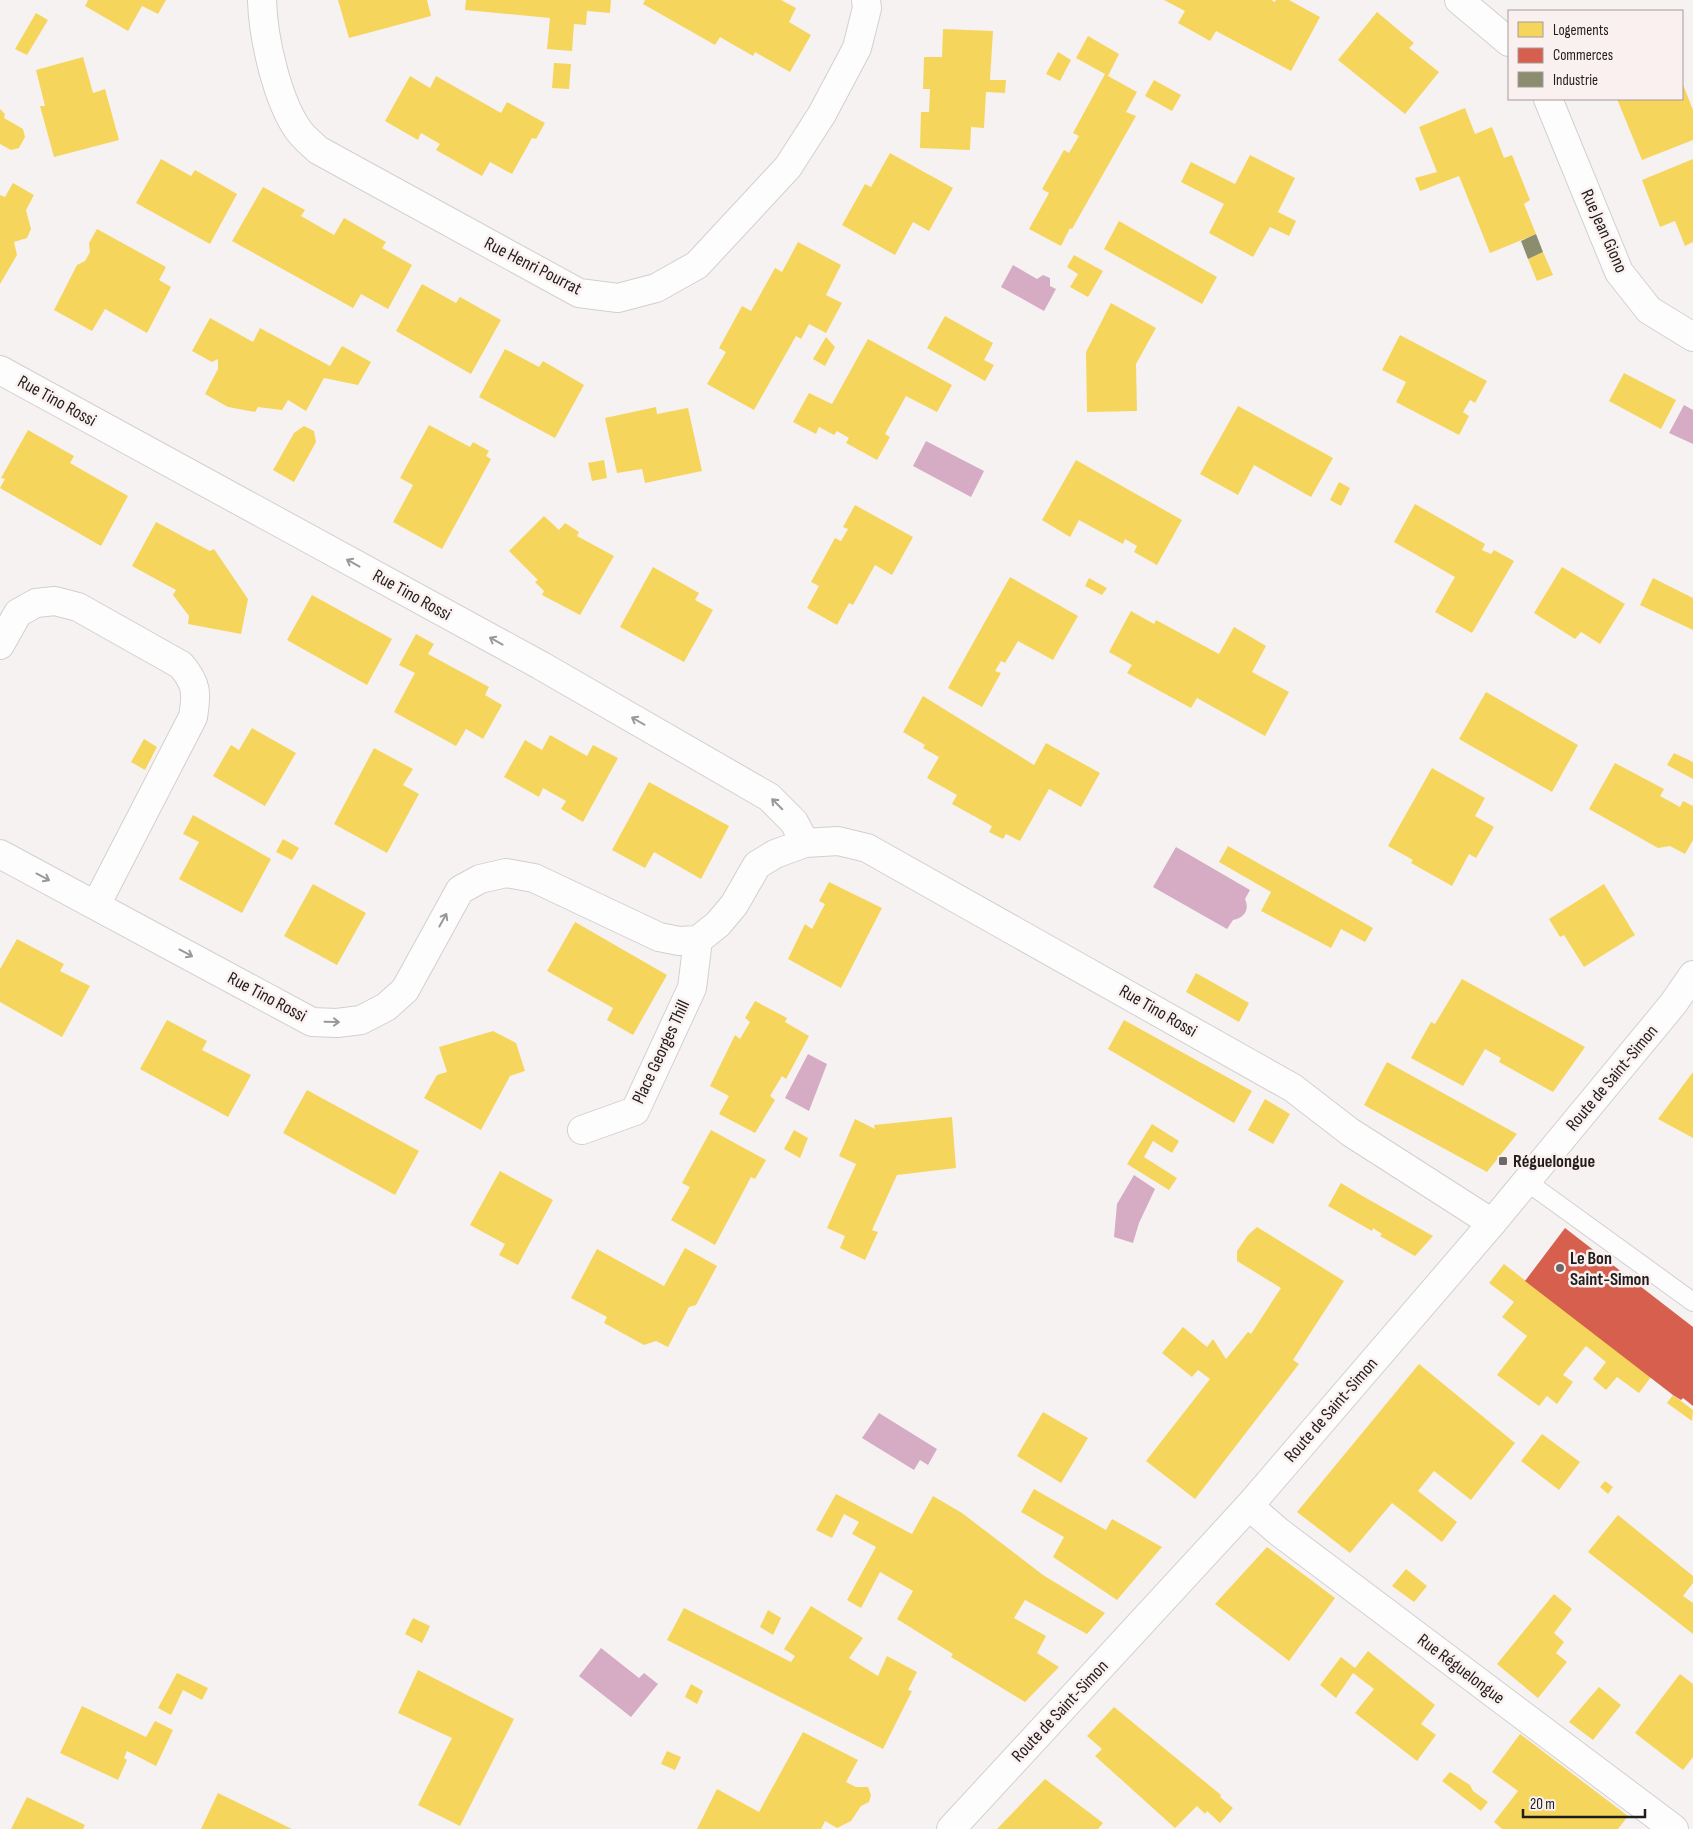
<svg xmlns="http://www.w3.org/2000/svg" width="1693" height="1829" viewBox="0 0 1693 1829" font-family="'Sofia Sans Condensed',sans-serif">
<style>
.water{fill:#d6abc4}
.homes{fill:#f6d55c}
.shops{fill:#d6604d}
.industry{fill:#8c8c6e}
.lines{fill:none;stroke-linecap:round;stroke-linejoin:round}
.lane-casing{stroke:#d3cfcf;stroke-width:20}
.street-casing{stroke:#d3cfcf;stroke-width:30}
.secondary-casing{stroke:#d3cfcf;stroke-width:30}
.lane{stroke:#fefdfd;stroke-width:18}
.street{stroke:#fefdfd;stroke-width:28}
.secondary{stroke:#fefdfd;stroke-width:28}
.oneway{stroke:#9b9898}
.poi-dot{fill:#6c6868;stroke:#faf0ef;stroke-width:2}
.labels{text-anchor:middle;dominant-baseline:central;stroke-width:5;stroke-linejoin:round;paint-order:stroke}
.street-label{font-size:18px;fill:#211d1d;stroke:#faf0ef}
.poi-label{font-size:18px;font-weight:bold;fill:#211d1d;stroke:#faf0ef;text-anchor:start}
</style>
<rect width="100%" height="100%" fill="#f7f2f2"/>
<path class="water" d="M 1013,265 L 1037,279 L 1043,275 L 1050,278 L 1050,286 L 1056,289 L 1044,311 L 1001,287 Z
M 1684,405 L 1693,410 L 1693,444 L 1669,433 Z
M 926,441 L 984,471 L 971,497 L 913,466 Z
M 1176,847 L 1250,890 L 1245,899 C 1250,910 1244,918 1233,920 L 1227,929 L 1153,887 Z
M 808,1054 L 827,1064 L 809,1111 L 785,1098 Z
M 1134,1175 L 1155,1189 L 1139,1223 L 1133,1243 L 1114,1237 L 1117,1204 Z
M 879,1413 L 937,1449 L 928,1465 L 920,1460 L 914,1470 L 862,1438 Z
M 601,1648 L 639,1678 L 644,1673 L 658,1684 L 631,1717 L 579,1676 Z"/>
<path class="homes" d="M 88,0 L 166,0 L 158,14 L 142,6 L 128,31 L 85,6 Z
M 338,0 L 427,0 L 431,16 L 349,38 Z
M 466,0 L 611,0 L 610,13 L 587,11 L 586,25 L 574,24 L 572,51 L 547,49 L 550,18 L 465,10 Z
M 645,0 L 781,0 L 796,8 L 789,22 L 811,35 L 790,72 L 755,52 L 753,56 L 720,37 L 715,45 L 643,4 Z
M 1164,0 L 1271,0 L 1275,2 L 1276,0 L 1289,0 L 1320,17 L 1291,71 L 1216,31 L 1210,41 L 1178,23 L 1185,11 Z
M 1377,12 L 1414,43 L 1409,48 L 1439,72 L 1405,114 L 1338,60 Z
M 36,13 L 48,20 L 27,55 L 15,49 Z
M 943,29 L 993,31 L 990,80 L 1006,80 L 1005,93 L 986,92 L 984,128 L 971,127 L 970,150 L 920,148 L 921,112 L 929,112 L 930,89 L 923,89 L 924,57 L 942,57 Z
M 1088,36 L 1119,54 L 1108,76 L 1137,92 L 1126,112 L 1136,116 L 1072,229 L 1070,228 L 1061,246 L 1029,229 L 1049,193 L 1042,189 L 1064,150 L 1069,153 L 1079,136 L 1073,133 L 1105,74 L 1076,58 Z
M 1058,52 L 1071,60 L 1060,81 L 1046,74 Z
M 83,57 L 93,93 L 105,89 L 119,140 L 54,157 L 40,106 L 45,106 L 36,70 Z
M 554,63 L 571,64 L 569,89 L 552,88 Z
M 410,76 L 430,88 L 436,76 L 501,113 L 507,102 L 545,123 L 536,139 L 532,138 L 512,174 L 490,162 L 482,176 L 436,150 L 440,144 L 421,133 L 418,140 L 385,121 Z
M 1154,80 L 1181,95 L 1172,111 L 1145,96 Z
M 1682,82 L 1693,110 L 1693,140 L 1642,160 L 1617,99 L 1682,99 Z
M 1465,108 L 1475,134 L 1492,127 L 1504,158 L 1512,155 L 1530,200 L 1524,204 L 1536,234 L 1490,253 L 1459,176 L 1420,191 L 1415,178 L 1437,172 L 1419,127 Z
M 0,109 L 5,114 L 4,118 L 23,129 L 25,137 L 19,148 L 11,150 L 0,144 Z
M 890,153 L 953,188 L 929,231 L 913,222 L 895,255 L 842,225 L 865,184 L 871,187 Z
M 1250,155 L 1295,178 L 1278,212 L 1296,221 L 1289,236 L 1270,227 L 1253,257 L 1209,233 L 1224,204 L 1181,182 L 1191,162 L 1235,184 Z
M 161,159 L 191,176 L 195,170 L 237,194 L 210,244 L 136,203 Z
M 1693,159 L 1693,242 L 1685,246 L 1675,221 L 1660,227 L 1642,180 Z
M 13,183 L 34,195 L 26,210 L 31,229 L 27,238 L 14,242 L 17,255 L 0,284 L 0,195 L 5,197 Z
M 263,187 L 305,210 L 301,216 L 334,235 L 344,218 L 386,242 L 382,248 L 412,265 L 388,309 L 361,294 L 353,308 L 232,241 Z
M 1119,221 L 1217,277 L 1202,304 L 1104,249 Z
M 97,229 L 166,267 L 159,280 L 171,287 L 147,333 L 105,309 L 92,331 L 54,310 L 77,265 L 85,261 L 90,252 L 89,243 Z
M 798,242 L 841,265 L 826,295 L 842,303 L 826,333 L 809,324 L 801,339 L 796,336 L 754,410 L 707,384 L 726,352 L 719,348 L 742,306 L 751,311 L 775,268 L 782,272 Z
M 1543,252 L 1553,275 L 1537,281 L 1528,259 Z
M 1074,255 L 1103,271 L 1088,297 L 1070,287 L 1078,274 L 1067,267 Z
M 422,284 L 456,303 L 460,297 L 501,320 L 471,374 L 396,331 Z
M 1111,303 L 1156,328 L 1136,364 L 1137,411 L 1087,412 L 1086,352 Z
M 945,316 L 993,343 L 984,360 L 994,365 L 985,381 L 927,348 Z
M 210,318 L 253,342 L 260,328 L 330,366 L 342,346 L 371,362 L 358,385 L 324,378 L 306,411 L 288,400 L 282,410 L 258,407 L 255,412 L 228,407 L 205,394 L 218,369 L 218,359 L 212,362 L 192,351 Z
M 1400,335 L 1487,381 L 1475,403 L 1470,400 L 1463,412 L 1469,416 L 1459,435 L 1396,402 L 1406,382 L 1382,370 Z
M 826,337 L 835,347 L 825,366 L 813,359 Z
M 868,339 L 952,385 L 937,412 L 906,396 L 885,434 L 890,437 L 877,460 L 846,443 L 849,438 L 837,431 L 834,435 L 819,427 L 816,434 L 793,422 L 809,393 L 832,404 Z
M 505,349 L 539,367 L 543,361 L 584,385 L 555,438 L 479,397 Z
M 1624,373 L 1676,400 L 1661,429 L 1609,401 Z
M 1238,406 L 1333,458 L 1311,497 L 1254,465 L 1238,495 L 1200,474 Z
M 656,407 L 657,414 L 688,408 L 702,471 L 645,483 L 642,469 L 617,473 L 605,418 Z
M 429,425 L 470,447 L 473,442 L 489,451 L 486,456 L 491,459 L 442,549 L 393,522 L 413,485 L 400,478 Z
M 304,426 L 314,431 L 316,442 L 294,482 L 273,470 L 294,433 Z
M 28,430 L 74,456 L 70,463 L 128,496 L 101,546 L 0,488 L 5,479 L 1,478 Z
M 604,460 L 607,478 L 592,481 L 588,463 Z
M 1076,460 L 1182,520 L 1157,565 L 1134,552 L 1137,546 L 1125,539 L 1123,544 L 1079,520 L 1070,537 L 1042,520 Z
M 1339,482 L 1350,488 L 1341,506 L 1330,500 Z
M 1415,504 L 1485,544 L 1482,550 L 1491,554 L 1494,550 L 1514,561 L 1472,633 L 1435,612 L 1455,577 L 1394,542 Z
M 855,505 L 913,537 L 892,575 L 875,565 L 853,605 L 849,603 L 837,625 L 807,608 L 819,586 L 811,582 L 835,538 L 841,541 L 848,529 L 843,527 Z
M 544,516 L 559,530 L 565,523 L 579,532 L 577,536 L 614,556 L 580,615 L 542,595 L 544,591 L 535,582 L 538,580 L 509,551 Z
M 156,522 L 210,551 L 214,549 L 248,599 L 241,634 L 188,624 L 189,616 L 173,595 L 176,590 L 132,566 Z
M 653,567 L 699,593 L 695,600 L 713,610 L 684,662 L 620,627 Z
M 1562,567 L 1625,604 L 1600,644 L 1581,632 L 1575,639 L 1534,613 Z
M 1010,577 L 1078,616 L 1053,660 L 1018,641 L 1005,663 L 1001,661 L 995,671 L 1001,673 L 982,707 L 948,688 Z
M 1089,578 L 1107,588 L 1102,595 L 1085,586 Z
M 1653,578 L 1693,598 L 1693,630 L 1640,605 Z
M 312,595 L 392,639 L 367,685 L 287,640 Z
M 1131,611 L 1154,624 L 1156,620 L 1219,654 L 1234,627 L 1266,646 L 1252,672 L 1289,692 L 1265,736 L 1197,698 L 1191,708 L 1127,673 L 1132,665 L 1109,652 Z
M 416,634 L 434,644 L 428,654 L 489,687 L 485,695 L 502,705 L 483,739 L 466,729 L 456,746 L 394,712 L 415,673 L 399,665 Z
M 1486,692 L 1578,745 L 1552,792 L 1459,739 Z
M 923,696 L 1034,765 L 1046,743 L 1100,773 L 1081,807 L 1049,789 L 1020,841 L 1006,834 L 1003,839 L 989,832 L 992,826 L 952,804 L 957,795 L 927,778 L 939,757 L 923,748 L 925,745 L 903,732 Z
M 252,728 L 296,753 L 265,806 L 213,776 L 231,745 L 239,750 Z
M 550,735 L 587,756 L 593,745 L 618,758 L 583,822 L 561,809 L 566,801 L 543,788 L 539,797 L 504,777 L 525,740 L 542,750 Z
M 144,739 L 157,747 L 145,770 L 131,762 Z
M 374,748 L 413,769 L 403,785 L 419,794 L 387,853 L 334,824 Z
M 1674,753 L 1693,762 L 1693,779 L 1667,765 Z
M 1615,763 L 1664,789 L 1660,796 L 1680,807 L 1683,801 L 1693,806 L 1693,840 L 1685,854 L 1670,846 L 1658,848 L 1589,809 Z
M 1432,768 L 1485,798 L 1475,816 L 1494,827 L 1476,858 L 1469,854 L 1452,886 L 1411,863 L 1413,860 L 1388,846 Z
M 649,782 L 729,826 L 701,879 L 654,852 L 645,868 L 612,850 Z
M 193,815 L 271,859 L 242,913 L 179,879 L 199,842 L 183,834 Z
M 283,839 L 299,848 L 292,860 L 276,852 Z
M 1228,846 L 1373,928 L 1365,942 L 1341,929 L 1331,948 L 1261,911 L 1271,892 L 1219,862 Z
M 829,882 L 882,908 L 841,988 L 788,959 L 805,924 L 812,929 L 825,904 L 819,901 Z
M 313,884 L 366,913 L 337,965 L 284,936 Z
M 1604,884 L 1635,935 L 1584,967 L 1564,935 L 1560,937 L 1549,919 Z
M 575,922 L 667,975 L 633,1035 L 607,1020 L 613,1008 L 547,971 Z
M 17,939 L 64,964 L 60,971 L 90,986 L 62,1037 L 0,1002 L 0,969 Z
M 1196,973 L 1249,1003 L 1239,1022 L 1186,992 Z
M 1462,979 L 1585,1047 L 1553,1092 L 1499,1062 L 1501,1058 L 1485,1049 L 1463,1086 L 1411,1058 L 1431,1022 L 1435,1024 Z
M 755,1001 L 787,1018 L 785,1022 L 809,1036 L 786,1079 L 782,1076 L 770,1096 L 775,1100 L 755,1133 L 719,1114 L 729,1096 L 710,1086 L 735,1035 L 740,1039 L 750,1022 L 745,1018 Z
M 167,1020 L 207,1041 L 202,1050 L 251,1075 L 228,1117 L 140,1069 Z
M 1124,1020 L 1252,1091 L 1234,1123 L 1108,1049 Z
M 493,1031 L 516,1043 L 525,1071 L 510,1076 L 481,1130 L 424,1098 L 437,1075 L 447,1072 L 439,1047 Z
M 1387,1062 L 1517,1134 L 1487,1172 L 1364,1105 Z
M 1693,1072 L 1693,1138 L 1658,1119 Z
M 307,1090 L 419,1151 L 395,1195 L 283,1133 Z
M 1265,1099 L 1290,1114 L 1273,1144 L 1248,1130 Z
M 952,1117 L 956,1168 L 897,1175 L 872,1230 L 878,1232 L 865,1260 L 840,1248 L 845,1236 L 827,1228 L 856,1164 L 839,1156 L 855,1119 L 875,1129 L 874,1125 Z
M 1152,1124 L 1179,1141 L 1172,1153 L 1153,1141 L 1144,1157 L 1177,1178 L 1169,1190 L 1127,1164 Z
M 711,1130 L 766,1160 L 755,1179 L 751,1177 L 715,1245 L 671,1220 L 690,1187 L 682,1183 Z
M 794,1130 L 808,1138 L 800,1158 L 784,1149 Z
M 500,1171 L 553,1200 L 518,1265 L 499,1255 L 505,1244 L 470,1225 Z
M 1341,1183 L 1359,1194 L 1433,1236 L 1415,1256 L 1380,1236 L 1382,1234 L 1373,1228 L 1372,1231 L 1328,1206 Z
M 1257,1227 L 1344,1281 L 1293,1360 L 1299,1364 L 1195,1499 L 1146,1461 L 1210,1379 L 1198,1370 L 1192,1377 L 1162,1353 L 1183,1327 L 1207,1347 L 1213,1339 L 1226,1359 L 1248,1332 L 1251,1334 L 1281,1288 L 1237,1261 L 1237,1251 L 1248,1235 Z
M 685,1248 L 717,1266 L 696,1305 L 689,1307 L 668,1347 L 656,1341 L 644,1345 L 604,1323 L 607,1317 L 571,1298 L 597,1249 L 664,1286 Z
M 1504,1264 L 1651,1377 L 1639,1393 L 1617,1377 L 1606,1390 L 1593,1379 L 1606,1362 L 1586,1346 L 1563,1375 L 1573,1382 L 1557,1404 L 1547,1396 L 1539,1406 L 1497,1375 L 1527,1336 L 1502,1317 L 1514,1302 L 1489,1283 Z
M 1419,1364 L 1515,1443 L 1471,1500 L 1434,1471 L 1418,1491 L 1457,1522 L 1442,1542 L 1392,1503 L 1350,1553 L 1297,1512 Z
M 1673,1395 L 1693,1410 L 1692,1421 L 1667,1403 Z
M 1043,1412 L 1088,1438 L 1061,1483 L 1017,1456 Z
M 1542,1434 L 1580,1462 L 1559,1490 L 1521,1461 Z
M 1605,1481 L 1613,1487 L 1608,1494 L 1600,1487 Z
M 1034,1489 L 1106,1530 L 1112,1519 L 1162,1547 L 1117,1600 L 1053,1557 L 1064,1537 L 1021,1512 Z
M 836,1494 L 912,1534 L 933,1496 L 962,1513 L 1043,1575 L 1105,1613 L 1087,1634 L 1025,1600 L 1014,1618 L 1046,1636 L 1037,1653 L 1059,1667 L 1025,1702 L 951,1657 L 953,1654 L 897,1619 L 913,1591 L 880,1572 L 861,1608 L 847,1600 L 876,1547 L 852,1534 L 859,1522 L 844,1514 L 832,1538 L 816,1530 Z
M 1618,1515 L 1693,1576 L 1693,1583 L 1683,1596 L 1693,1603 L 1693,1634 L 1588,1552 Z
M 1267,1547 L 1335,1598 L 1289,1661 L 1215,1604 Z
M 1406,1569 L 1427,1586 L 1414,1602 L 1392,1586 Z
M 1554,1594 L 1572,1609 L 1554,1633 L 1564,1642 L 1556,1653 L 1567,1662 L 1538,1698 L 1497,1664 Z
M 811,1606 L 863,1638 L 849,1658 L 878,1676 L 887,1656 L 917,1672 L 908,1690 L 912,1691 L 883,1749 L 667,1640 L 684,1608 L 791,1662 L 795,1656 L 784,1649 Z
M 768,1610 L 781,1618 L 773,1635 L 760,1627 Z
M 413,1618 L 430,1626 L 422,1643 L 405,1634 Z
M 1368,1651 L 1435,1705 L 1421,1724 L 1436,1735 L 1417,1761 L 1355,1713 L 1374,1689 L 1353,1673 L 1336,1698 L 1320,1685 L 1341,1657 L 1355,1668 Z
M 418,1670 L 514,1719 L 460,1826 L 418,1805 L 452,1738 L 398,1713 Z
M 177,1673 L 208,1688 L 202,1700 L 183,1690 L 171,1715 L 158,1708 Z
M 1680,1674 L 1693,1684 L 1693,1757 L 1683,1770 L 1635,1733 Z
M 691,1684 L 703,1691 L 697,1704 L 685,1697 Z
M 1599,1687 L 1621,1705 L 1593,1740 L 1569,1722 Z
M 82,1706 L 146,1737 L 155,1721 L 173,1730 L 156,1766 L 127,1751 L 124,1758 L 127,1760 L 118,1780 L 60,1753 Z
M 1114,1707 L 1221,1795 L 1220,1797 L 1233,1808 L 1220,1823 L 1207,1811 L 1205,1814 L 1197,1806 L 1175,1828 L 1095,1756 L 1102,1749 L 1087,1736 Z
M 803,1732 L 858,1760 L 846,1782 L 856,1787 L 868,1787 L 871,1795 L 869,1802 L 861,1806 L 851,1821 L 837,1828 L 825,1821 L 821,1829 L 697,1829 L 717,1789 L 759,1812 Z
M 1520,1734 L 1628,1816 L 1618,1829 L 1502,1829 L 1494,1822 L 1518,1791 L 1492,1772 Z
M 667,1751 L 681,1757 L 675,1770 L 661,1764 Z
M 1450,1772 L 1470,1785 L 1473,1791 L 1488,1802 L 1481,1811 L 1442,1781 Z
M 1045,1779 L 1103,1823 L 1098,1829 L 997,1829 Z
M 218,1793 L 292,1829 L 201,1829 Z
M 27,1797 L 85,1825 L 83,1829 L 11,1829 Z"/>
<path class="shops" d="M 1565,1228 L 1693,1327 L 1693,1406 L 1683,1398 L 1681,1400 L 1673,1395 L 1525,1281 Z"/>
<path class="industry" d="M 1536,234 L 1543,252 L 1528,259 L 1521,241 Z"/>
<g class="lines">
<g class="lane-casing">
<path id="lane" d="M 1526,1181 L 1693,1302"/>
</g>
<g class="street-casing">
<path id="street" d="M 262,0 C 263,37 277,101 299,131 C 304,138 312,144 318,150 L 579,293 L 618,298 L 656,288 L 697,265 L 788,167 L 822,114 L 857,48 L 867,8 L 866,0
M 1459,0 L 1509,42
M 1548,99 L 1619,272 L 1649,310 L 1693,337
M 0,370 L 540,665 L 769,797 L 794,822 L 805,843
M 0,645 L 18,613 L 36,603 L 55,601 L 78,607 L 181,665 C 197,684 197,693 193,717 L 96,905
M 0,854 L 312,1022 L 337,1023 L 361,1020 L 386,1007 L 405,990 L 460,890 L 480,879 L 506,873 L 534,878 L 659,937 L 679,941 L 698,940 L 718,924 L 734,905 L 757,865 L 775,854 L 805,843 L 838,841 L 867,848 L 1293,1088 L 1350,1132 L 1492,1223
M 582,1130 L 635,1111 L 692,988 L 698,940
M 1249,1506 L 1279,1532 L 1674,1829"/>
</g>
<g class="secondary-casing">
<path id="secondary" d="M 951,1829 L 1249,1506 L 1492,1223 L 1673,1004 L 1693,975"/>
</g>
<use href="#lane" class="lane"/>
<use href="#street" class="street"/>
<use href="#secondary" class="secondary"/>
</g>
<defs><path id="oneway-shaft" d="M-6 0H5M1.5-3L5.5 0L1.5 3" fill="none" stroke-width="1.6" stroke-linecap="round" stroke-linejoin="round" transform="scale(1.25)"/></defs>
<g class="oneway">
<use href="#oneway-shaft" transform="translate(353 563) rotate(-151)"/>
<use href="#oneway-shaft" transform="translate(496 641) rotate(-151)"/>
<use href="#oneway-shaft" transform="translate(638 721) rotate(-150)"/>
<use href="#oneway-shaft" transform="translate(777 804) rotate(-135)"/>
<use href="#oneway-shaft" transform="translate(43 877) rotate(28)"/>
<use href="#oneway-shaft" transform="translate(443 920) rotate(-61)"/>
<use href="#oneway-shaft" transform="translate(186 953) rotate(28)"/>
<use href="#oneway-shaft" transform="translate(332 1022) rotate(1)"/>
</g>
<g class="poi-dot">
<rect x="1498" y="1156" width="10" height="10" rx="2.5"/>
<circle cx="1560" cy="1268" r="5"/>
</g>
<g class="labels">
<g class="street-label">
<text transform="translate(1604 231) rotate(66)">Rue Jean Giono</text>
<text transform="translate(533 266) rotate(27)">Rue Henri Pourrat</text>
<text transform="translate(57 401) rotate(29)">Rue Tino Rossi</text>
<text transform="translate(412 595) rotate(29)">Rue Tino Rossi</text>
<text transform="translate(267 997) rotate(28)">Rue Tino Rossi</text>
<text transform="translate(1158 1011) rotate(30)">Rue Tino Rossi</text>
<text transform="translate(661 1052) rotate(-65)">Place Georges Thill</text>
<text transform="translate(1612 1078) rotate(-50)">Route de Saint-Simon</text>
<text transform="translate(1331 1410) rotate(-49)">Route de Saint-Simon</text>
<text transform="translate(1461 1669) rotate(37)">Rue Réguelongue</text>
<text transform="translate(1060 1711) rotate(-47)">Route de Saint-Simon</text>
</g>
<g class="poi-label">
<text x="1513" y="1161">Réguelongue</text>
<text x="1570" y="1258">Le Bon<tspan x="1570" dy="21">Saint-Simon</tspan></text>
</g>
</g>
<rect x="1508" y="10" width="175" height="90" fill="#faf0ef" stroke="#a39c9b"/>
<rect x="1518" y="22" width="25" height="15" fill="#f6d55c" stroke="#a39c9b"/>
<text x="1553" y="35" font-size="15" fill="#211d1d">Logements</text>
<rect x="1518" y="48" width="25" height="15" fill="#d6604d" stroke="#a39c9b"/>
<text x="1553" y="60" font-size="15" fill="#211d1d">Commerces</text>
<rect x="1518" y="72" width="25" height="15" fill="#8c8c6e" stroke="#a39c9b"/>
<text x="1553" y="85" font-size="15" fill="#211d1d">Industrie</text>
<path d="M1523 1809v8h122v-8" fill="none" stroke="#211d1d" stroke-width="2.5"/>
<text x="1530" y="1809" font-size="15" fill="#211d1d" stroke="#faf0ef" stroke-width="4" paint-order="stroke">20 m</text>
</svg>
